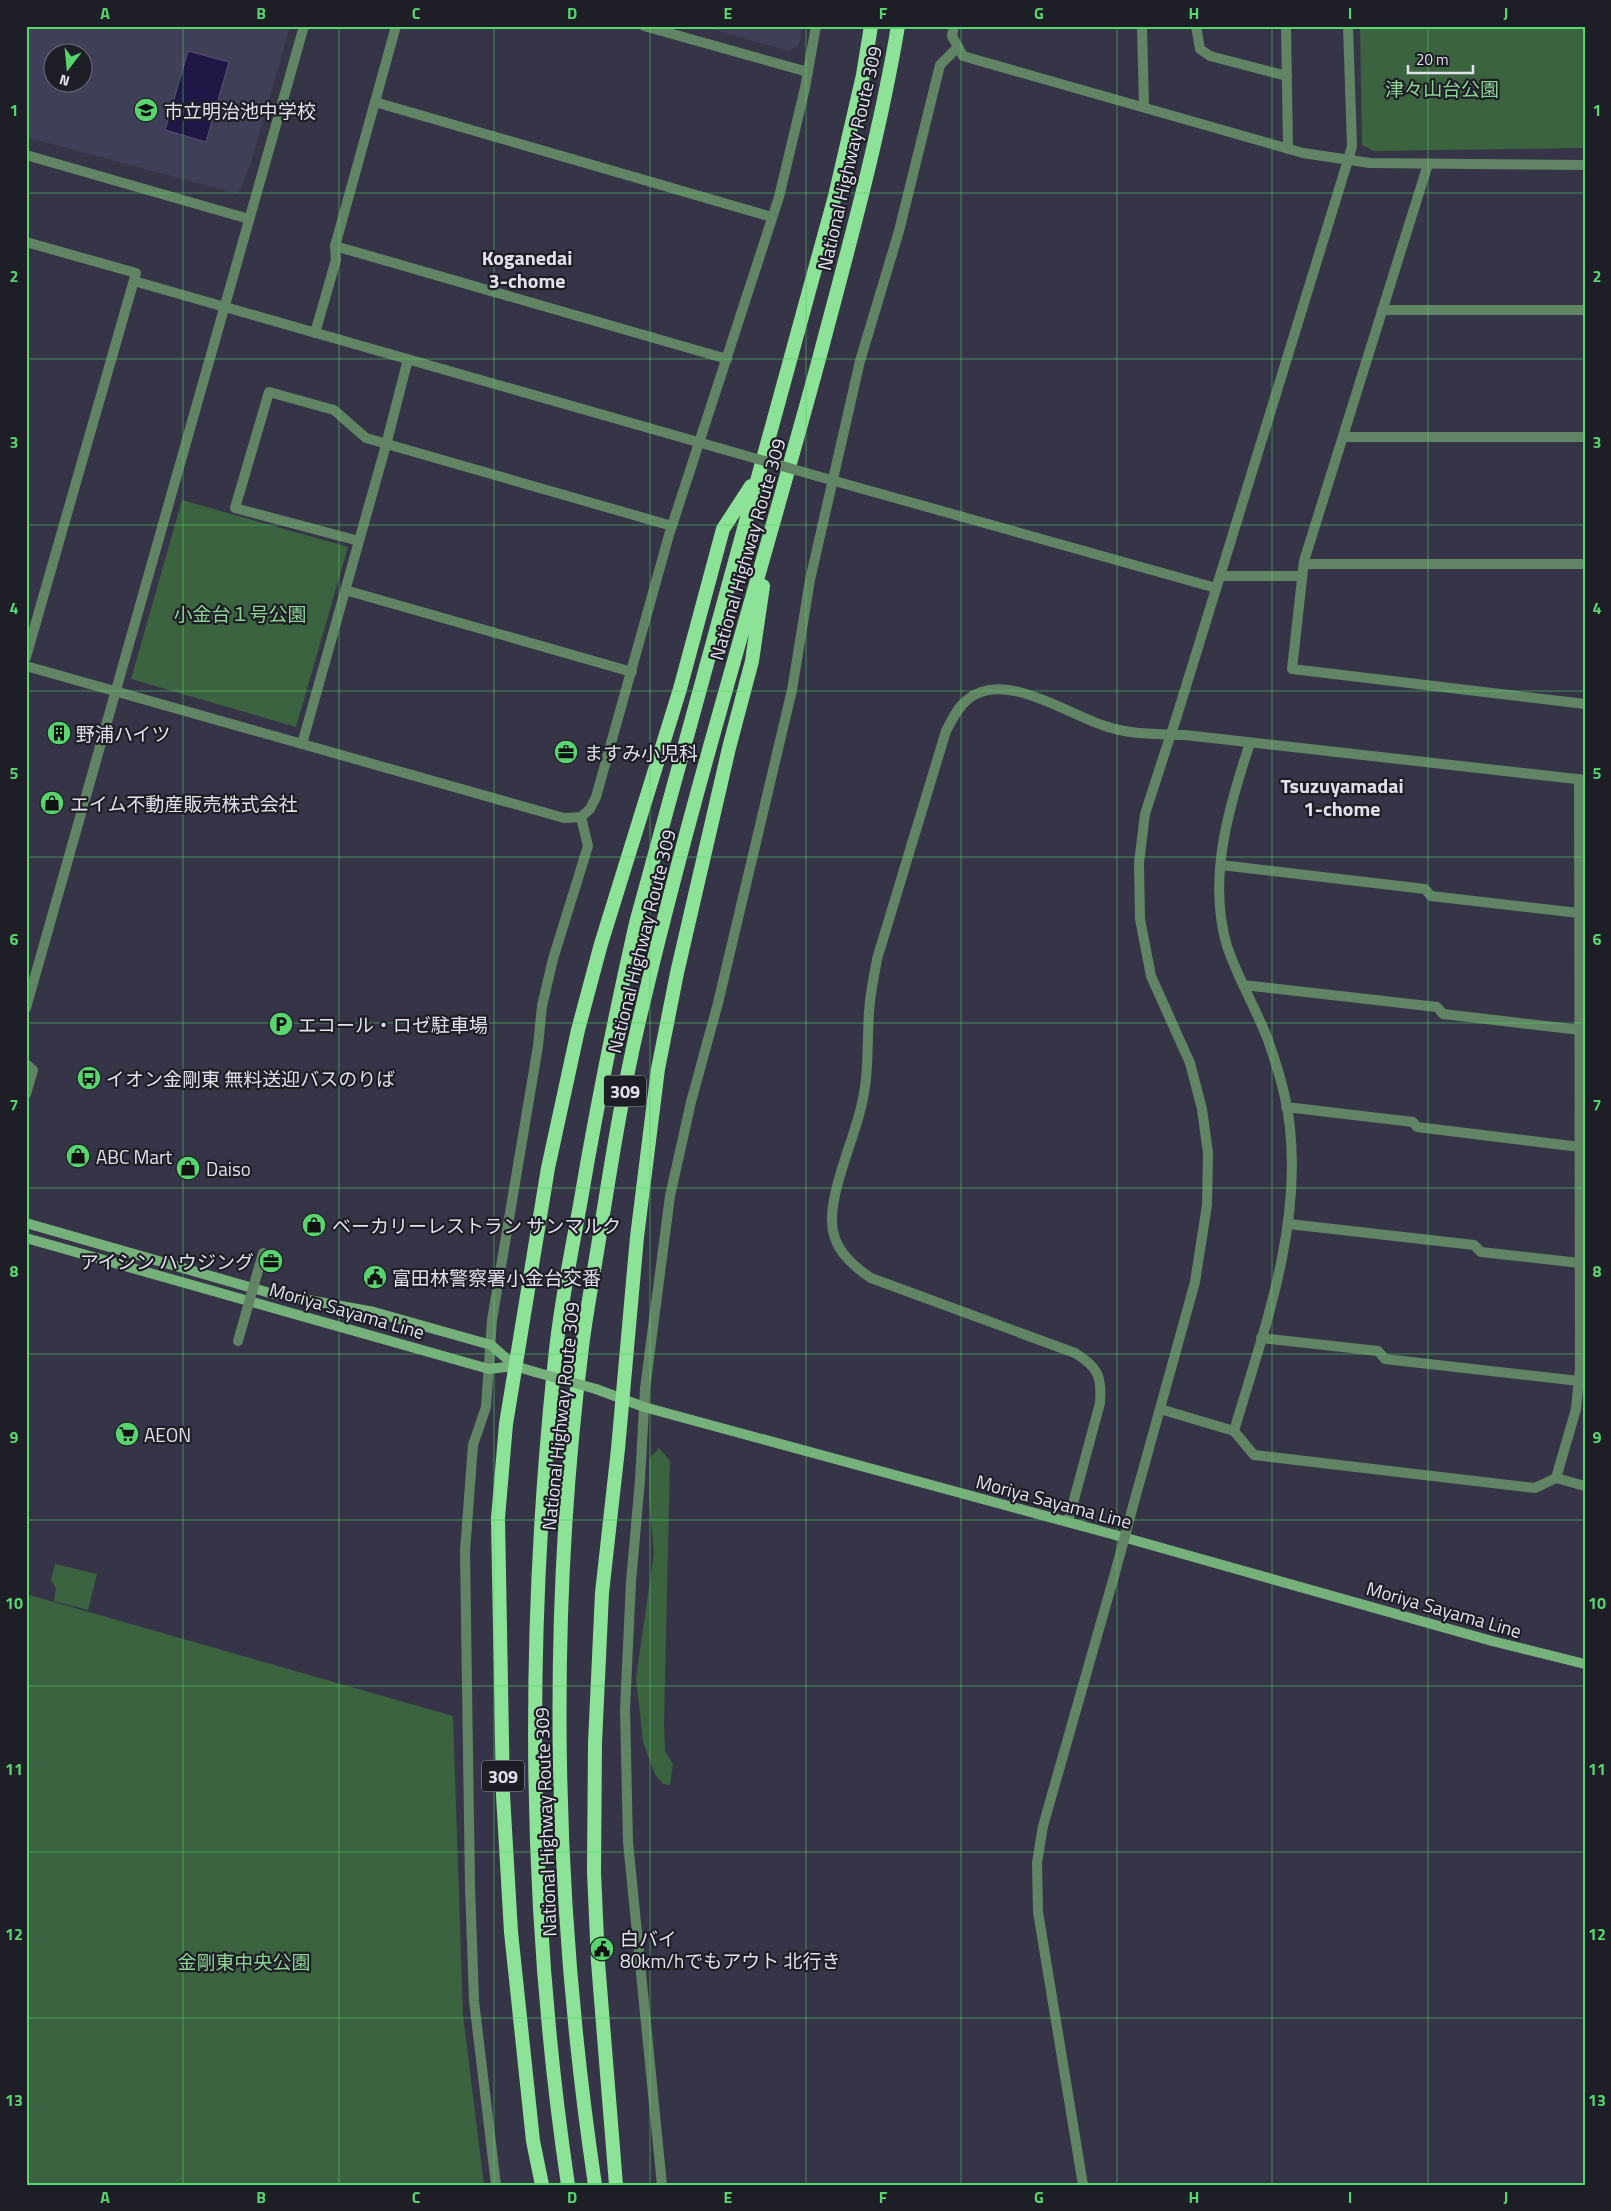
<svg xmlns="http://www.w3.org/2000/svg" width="1611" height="2211" viewBox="0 0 1611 2211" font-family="'Titillium Web','Noto Sans JP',sans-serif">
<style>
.built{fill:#3f3f57;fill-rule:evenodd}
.green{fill:#3c6340}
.water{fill:#1f1846;stroke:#595478}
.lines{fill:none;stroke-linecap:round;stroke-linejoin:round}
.pedestrian{stroke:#618564;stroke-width:10}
.minor{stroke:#618564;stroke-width:10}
.tertiary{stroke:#618564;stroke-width:10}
.secondary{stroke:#76b17c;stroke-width:10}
.trunk{stroke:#8ce296;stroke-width:14}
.pedestrian-bridge{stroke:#618564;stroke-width:10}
.secondary-bridge{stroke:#76b17c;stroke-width:10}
.grid{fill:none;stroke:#59d56f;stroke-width:1;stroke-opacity:0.55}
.labels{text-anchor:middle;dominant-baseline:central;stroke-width:4.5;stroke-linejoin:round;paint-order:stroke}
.shield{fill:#1e1e26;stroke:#a6a6b1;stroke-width:1}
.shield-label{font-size:18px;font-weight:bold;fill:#e1e1ec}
.park-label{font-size:19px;fill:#8cd394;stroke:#1e1e26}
.poi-label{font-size:19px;fill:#e1e1ec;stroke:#1e1e26;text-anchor:start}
.street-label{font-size:19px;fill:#e1e1ec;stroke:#1e1e26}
.neighbourhood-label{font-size:20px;font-weight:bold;fill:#e1e1ec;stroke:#1e1e26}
.neatline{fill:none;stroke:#59d56f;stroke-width:2}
.grid-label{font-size:16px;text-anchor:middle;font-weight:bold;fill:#59d56f}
</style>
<rect width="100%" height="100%" fill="#363547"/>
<path class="built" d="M 26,26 L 290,26 L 250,166 L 238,194 L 26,137 ZM 52,52 L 82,52 L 82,82 L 52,82 Z
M 701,26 L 802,26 L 799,45 L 789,51 Z"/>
<path class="green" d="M 1360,26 L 1585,26 L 1585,148 L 1374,151 L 1362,145 Z
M 182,500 L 348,547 L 296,727 L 131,679 Z
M 659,1448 L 670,1461 L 664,1723 L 665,1751 L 673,1764 L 670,1785 L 663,1784 L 655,1774 L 643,1742 L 636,1678 L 654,1553 L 649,1499 L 649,1459 Z
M 55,1564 L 97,1574 L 88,1610 L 54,1601 L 56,1588 L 51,1580 Z
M 26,1594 L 453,1716 L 463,2015 L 484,2185 L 26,2184 Z"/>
<path class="water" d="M 188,51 L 229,62 L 206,142 L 165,130 Z"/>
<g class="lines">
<path class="pedestrian" d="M 1142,26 L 1144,107
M 26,155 L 249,219
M 134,281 L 719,448
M 315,333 L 336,260 L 335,246
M 386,445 L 408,359
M 817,476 L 1216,588
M 1220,576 L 1302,576
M 1175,722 L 1348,160 L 1352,146 L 1348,26
M 26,1008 L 304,26
M 26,1064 L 33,1070 L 26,1094
M 1160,1409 L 1234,1431
M 1556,1478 L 1585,1486
M 1133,1506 L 1195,1282 L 1207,1205 L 1208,1153 L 1202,1109 L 1190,1063 L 1151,976 L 1140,919 L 1139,863 L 1145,814 L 1165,752
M 496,2185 L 474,2001 L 470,1886 L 465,1551 L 473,1445 L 486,1407 L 492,1320 L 538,1046 L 542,1006 L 553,959 L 588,846 L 581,817
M 662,2185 L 628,1842 L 625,1709 L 631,1582 L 640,1480 L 645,1389 L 657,1296 L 670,1196 L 691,1102 L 718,1003 L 792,690 L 810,580 L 860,361 L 899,231 L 940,65 L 958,47
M 1083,2185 L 1038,1912 L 1037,1863 L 1043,1826 L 1115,1573"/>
<path class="minor" d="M 396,26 L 335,246 L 727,359
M 644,26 L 808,72
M 1196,26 L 1200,49 L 1210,56 L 1287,76
M 1286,26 L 1288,149
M 375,102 L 772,217
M 1428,164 L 1304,561 L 1292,669 L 1585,704
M 26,242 L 136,273 L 26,657
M 1382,310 L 1585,310
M 1343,437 L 1585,437
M 359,541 L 235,508 L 269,392 L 334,410 L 366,438 L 672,526
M 1304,564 L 1585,564
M 345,590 L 632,672
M 1250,743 C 1229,806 1207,879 1227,946 C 1238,979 1256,1008 1268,1040 C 1278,1068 1287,1098 1290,1128 C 1301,1232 1263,1332 1234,1431 L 1254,1455 L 1535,1488 L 1556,1478 L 1576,1409 L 1580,1369 L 1579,779
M 302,744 L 386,445
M 1221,865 L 1425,889 L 1431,896 L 1579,913
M 1243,985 L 1437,1007 L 1443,1014 L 1580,1030
M 1286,1107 L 1413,1122 L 1417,1127 L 1580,1147
M 1289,1224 L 1474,1245 L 1481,1252 L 1580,1263
M 1261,1338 L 1378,1351 L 1385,1359 L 1579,1381"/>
<path class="tertiary" d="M 954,26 L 952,36 L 963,56 L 1303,153 L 1370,163 L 1585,165
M 26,666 L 564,818 L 581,817 L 590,809 L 596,797 L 669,535 L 779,197 L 805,88 L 816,26
M 1068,1522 L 1100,1403 C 1102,1376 1098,1367 1075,1353 L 871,1278 C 850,1264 832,1247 832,1221 C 831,1188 855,1137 862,1103 C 869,1073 867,1042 869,1012 C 870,994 874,977 877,959 L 946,731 C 952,720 957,708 967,700 C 1002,669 1066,713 1102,725 C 1129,735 1157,734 1185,735 L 1585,780"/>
<path class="secondary" d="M 26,1223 L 270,1293 L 374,1312 L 491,1345 L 515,1366
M 26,1238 L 489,1369 L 515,1366 L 535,1372
M 596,1389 L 644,1407 L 1130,1539 L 1492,1641 L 1585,1664"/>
<path class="trunk" d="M 542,2185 L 533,2141 L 511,1932 L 503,1795 L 498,1518 L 506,1424 L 548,1168 L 578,1030 L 601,944 L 680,689 L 723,529 L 751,486
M 568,2185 C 528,1915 526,1640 554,1369 C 559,1314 570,1259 580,1205 C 596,1110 615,1016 636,923 L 835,196 L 863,75 L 871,26
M 595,2185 C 554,1909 547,1624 582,1347 C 587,1307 595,1267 601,1227 C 612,1158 623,1089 639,1021 C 691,798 759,580 819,359 C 848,249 879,139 898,26
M 616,2185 L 598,1962 L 594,1872 L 595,1743 L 602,1593 L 618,1449 L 637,1237 L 658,1069 L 677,973 L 729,748 L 752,661 L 763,586"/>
<path class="pedestrian-bridge" d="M 719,448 L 817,476
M 1165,752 L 1175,722
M 238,1341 L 263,1253
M 1115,1573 L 1133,1506"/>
<path class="secondary-bridge" d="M 535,1372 L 596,1389"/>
</g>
<path class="grid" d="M 183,26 L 183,2185M 339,26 L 339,2185M 494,26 L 494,2185M 650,26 L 650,2185M 806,26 L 806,2185M 961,26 L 961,2185M 1117,26 L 1117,2185M 1272,26 L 1272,2185M 1428,26 L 1428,2185M 26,193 L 1585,193M 26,359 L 1585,359M 26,525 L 1585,525M 26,691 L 1585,691M 26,857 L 1585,857M 26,1023 L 1585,1023M 26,1188 L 1585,1188M 26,1354 L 1585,1354M 26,1520 L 1585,1520M 26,1686 L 1585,1686M 26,1852 L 1585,1852M 26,2018 L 1585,2018"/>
<defs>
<g id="school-disc" transform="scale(1.25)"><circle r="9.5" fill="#59d56f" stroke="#1e1e26"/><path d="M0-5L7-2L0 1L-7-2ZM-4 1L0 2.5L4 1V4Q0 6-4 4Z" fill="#111"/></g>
<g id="building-disc" transform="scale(1.25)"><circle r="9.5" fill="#59d56f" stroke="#1e1e26"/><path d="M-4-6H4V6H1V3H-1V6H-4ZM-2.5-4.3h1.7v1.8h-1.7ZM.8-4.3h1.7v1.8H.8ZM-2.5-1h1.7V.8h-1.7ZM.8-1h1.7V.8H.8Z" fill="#111"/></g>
<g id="office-disc" transform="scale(1.25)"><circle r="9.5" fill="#59d56f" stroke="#1e1e26"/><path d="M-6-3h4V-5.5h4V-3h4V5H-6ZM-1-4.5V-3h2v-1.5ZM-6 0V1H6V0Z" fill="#111"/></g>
<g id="shop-disc" transform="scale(1.25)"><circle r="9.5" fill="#59d56f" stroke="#1e1e26"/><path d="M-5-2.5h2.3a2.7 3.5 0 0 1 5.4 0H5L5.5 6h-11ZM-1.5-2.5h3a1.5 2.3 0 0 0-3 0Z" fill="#111"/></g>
<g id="parking-disc" transform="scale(1.25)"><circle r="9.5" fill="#59d56f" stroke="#1e1e26"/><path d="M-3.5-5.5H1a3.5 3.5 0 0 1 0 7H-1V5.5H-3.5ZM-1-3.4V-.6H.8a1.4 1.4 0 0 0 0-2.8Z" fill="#111"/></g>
<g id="bus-disc" transform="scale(1.25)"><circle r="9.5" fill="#59d56f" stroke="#1e1e26"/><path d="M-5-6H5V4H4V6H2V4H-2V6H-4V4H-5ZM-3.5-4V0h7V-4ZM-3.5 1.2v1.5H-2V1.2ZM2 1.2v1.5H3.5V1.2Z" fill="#111"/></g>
<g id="civic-disc" transform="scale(1.25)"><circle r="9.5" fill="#59d56f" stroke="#1e1e26"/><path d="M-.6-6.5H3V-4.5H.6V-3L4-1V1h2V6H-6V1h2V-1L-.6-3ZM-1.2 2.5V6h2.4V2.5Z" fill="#111"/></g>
<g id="supermarket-disc" transform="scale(1.25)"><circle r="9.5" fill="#59d56f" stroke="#1e1e26"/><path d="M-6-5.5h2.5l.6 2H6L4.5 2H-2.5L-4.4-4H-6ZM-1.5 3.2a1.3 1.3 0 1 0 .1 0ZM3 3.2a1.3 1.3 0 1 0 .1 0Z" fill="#111"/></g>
</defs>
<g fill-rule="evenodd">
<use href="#school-disc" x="146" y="110"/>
<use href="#building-disc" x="59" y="733"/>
<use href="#office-disc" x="566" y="752"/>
<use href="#shop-disc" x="52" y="803"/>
<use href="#parking-disc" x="281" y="1024"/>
<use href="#bus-disc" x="89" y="1078"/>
<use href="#shop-disc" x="78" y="1156"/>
<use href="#shop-disc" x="188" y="1168"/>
<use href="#shop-disc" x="314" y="1225"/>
<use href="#office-disc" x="271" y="1261"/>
<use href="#civic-disc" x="375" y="1277"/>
<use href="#supermarket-disc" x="127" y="1434"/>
<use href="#civic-disc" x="602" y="1949"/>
</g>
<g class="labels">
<g class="shield">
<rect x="604" y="1075.5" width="42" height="31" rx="4"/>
<rect x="482" y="1760.5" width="42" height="31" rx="4"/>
</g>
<g class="shield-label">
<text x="625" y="1091">309</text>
<text x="503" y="1776">309</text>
</g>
<g class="park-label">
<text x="1442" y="88">津々山台公園</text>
<text x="240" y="613">小金台１号公園</text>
<text x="244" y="1961">金剛東中央公園</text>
</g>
<g class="poi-label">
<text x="164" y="110">市立明治池中学校</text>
<text x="76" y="733">野浦ハイツ</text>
<text x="584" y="752">ますみ小児科</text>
<text x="70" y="803">エイム不動産販売株式会社</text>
<text x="298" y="1024">エコール・ロゼ駐車場</text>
<text x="106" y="1078">イオン金剛東 無料送迎バスのりば</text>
<text x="96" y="1156">ABC Mart</text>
<text x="206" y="1168">Daiso</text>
<text x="332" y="1225">ベーカリーレストラン サンマルク</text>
<text x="254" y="1261" text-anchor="end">アイシン ハウジング</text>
<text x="392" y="1277">富田林警察署小金台交番</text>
<text x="144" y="1434">AEON</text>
<text x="620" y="1938">白バイ<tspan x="620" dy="22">80km/hでもアウト 北行き</tspan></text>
</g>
<g class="street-label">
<text transform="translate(849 158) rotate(-77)">National Highway Route 309</text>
<text transform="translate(747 549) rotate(-74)">National Highway Route 309</text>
<text transform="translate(641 941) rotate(-76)">National Highway Route 309</text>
<text transform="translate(347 1310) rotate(16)">Moriya Sayama Line</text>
<text transform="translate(560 1416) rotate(-84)">National Highway Route 309</text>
<text transform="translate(1054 1501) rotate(15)">Moriya Sayama Line</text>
<text transform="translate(1444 1609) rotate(16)">Moriya Sayama Line</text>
<text transform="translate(545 1822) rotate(-92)">National Highway Route 309</text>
</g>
<g class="neighbourhood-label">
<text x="527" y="257">Koganedai<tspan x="527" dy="23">3-chome</tspan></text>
<text x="1342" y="785">Tsuzuyamadai<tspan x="1342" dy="23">1-chome</tspan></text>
</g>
</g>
<rect width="1611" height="2211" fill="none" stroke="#1e1e26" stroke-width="55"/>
<g transform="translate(68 68) rotate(196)"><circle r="24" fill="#1e1e26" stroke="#6c6c75"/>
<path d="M0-4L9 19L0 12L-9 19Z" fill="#59d56f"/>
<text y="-8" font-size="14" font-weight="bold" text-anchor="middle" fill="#e1e1ec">N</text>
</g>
<path d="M1408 65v8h65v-8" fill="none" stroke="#e1e1ec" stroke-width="2.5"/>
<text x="1416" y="65" font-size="15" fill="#e1e1ec" stroke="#1e1e26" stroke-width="4" paint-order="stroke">20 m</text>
<rect x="28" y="28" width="1556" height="2156" class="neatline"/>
<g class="grid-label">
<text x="105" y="19">A</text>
<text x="261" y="19">B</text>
<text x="416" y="19">C</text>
<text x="572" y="19">D</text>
<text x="728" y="19">E</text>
<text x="883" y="19">F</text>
<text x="1039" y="19">G</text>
<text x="1194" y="19">H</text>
<text x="1350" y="19">I</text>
<text x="1506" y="19">J</text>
<text x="14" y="116">1</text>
<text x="1597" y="116">1</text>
<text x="14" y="282">2</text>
<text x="1597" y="282">2</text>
<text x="14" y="448">3</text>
<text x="1597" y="448">3</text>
<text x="14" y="614">4</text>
<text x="1597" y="614">4</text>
<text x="14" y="779">5</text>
<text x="1597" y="779">5</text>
<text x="14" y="945">6</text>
<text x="1597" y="945">6</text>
<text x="14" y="1111">7</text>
<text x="1597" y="1111">7</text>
<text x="14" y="1277">8</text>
<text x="1597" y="1277">8</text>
<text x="14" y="1443">9</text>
<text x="1597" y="1443">9</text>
<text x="14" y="1609">10</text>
<text x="1597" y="1609">10</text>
<text x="14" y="1775">11</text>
<text x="1597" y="1775">11</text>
<text x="14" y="1940">12</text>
<text x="1597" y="1940">12</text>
<text x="14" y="2106">13</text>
<text x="1597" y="2106">13</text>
<text x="105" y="2203">A</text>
<text x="261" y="2203">B</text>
<text x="416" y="2203">C</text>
<text x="572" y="2203">D</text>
<text x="728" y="2203">E</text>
<text x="883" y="2203">F</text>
<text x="1039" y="2203">G</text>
<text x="1194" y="2203">H</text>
<text x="1350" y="2203">I</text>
<text x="1506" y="2203">J</text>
</g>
</svg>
